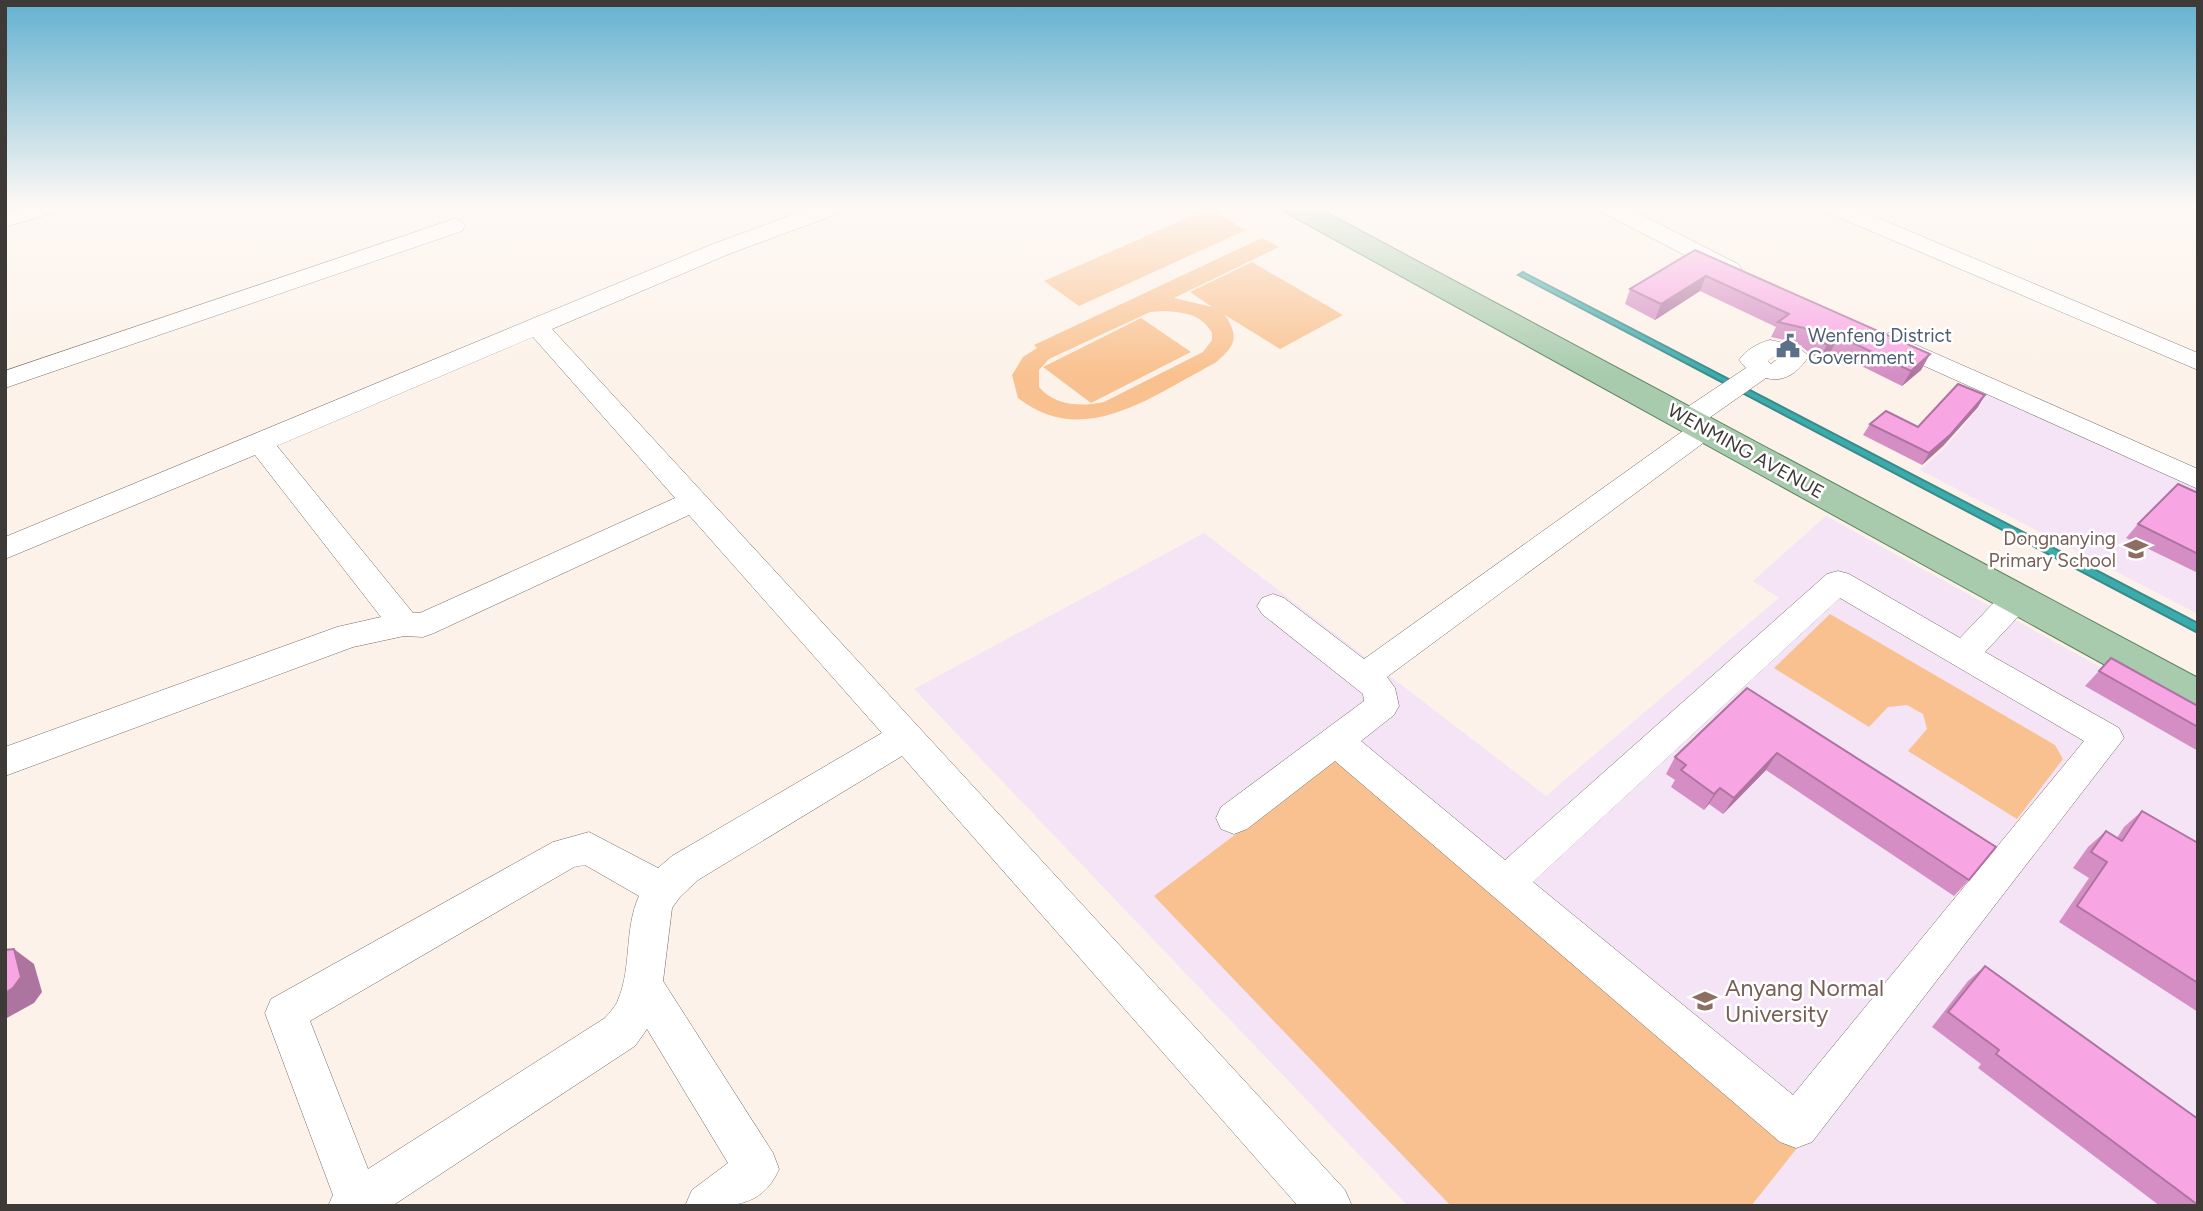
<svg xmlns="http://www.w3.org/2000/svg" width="2203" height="1211" viewBox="0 0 2203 1211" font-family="Figtree,sans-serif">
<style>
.education{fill:#f4e4f6}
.green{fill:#f9c18f;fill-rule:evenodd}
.water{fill:#3aacac;stroke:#3b8a89;stroke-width:2}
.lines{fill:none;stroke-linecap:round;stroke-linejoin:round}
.minor-casing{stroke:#746c64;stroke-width:1}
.major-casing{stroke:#5c825f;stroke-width:2}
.minor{fill:#fff;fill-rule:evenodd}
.major{fill:#a7cbac;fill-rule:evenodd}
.wall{fill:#d58ec4}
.shaded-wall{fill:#ae74a0}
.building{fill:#f8a5e4;stroke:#ae74a0;stroke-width:2}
.labels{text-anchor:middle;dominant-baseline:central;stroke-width:5;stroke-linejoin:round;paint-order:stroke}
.service-label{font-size:19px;fill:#4e5e75;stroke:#fff;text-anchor:start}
.street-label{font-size:19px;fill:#3e3a37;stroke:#fff}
.education-label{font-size:19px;fill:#785e54;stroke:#fff;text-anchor:end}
.near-education-label{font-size:23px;fill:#785e54;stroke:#fff;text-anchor:start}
</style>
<rect width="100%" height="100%" fill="#fcf2e9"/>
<path class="education" d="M 1976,385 L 2198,485 L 2198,614 L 1920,470 L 1943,450 L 1981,405 L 1962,396 Z
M 1826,516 L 2198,721 L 2198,1206 L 1408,1206 L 914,689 L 1204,533 L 1546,796 L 1779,598 L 1753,581 Z"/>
<path class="green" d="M 1210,208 L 1246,230 L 1079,306 L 1044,281 Z
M 1262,238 L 1279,247 L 1174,298 L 1212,307 L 1190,292 L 1252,262 L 1343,315 L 1280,349 L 1225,315 C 1240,338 1235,346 1215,363 C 1153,395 1084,450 1018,398 L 1012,375 L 1023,357 L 1037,348 L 1034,345 ZM 1164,311 C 1183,312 1202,314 1212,333 L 1212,340 L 1203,352 L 1104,402 C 1082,407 1055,406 1039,387 L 1039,370 L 1049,359 L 1150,312 Z
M 1141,318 L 1191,352 L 1091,403 L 1043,367 Z
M 1830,614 L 2055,745 L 2063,759 L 2017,819 L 1908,751 L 1927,729 L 1923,714 L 1907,705 L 1888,707 L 1869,727 L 1774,668 Z
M 1338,757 L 1797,1148 L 1751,1206 L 1451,1206 L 1154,896 Z"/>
<path class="water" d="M 1523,272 L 2198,623 L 2198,633 L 1518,275 Z"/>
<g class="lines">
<g class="minor-casing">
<path id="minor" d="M 29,206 L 63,206 L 60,211 L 5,227 L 5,213 Z
M 817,206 L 848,206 L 845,211 L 729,254 L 552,329 L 1345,1190 L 1352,1206 L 1298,1206 L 902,756 L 698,880 L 680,897 L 672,908 L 663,981 L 773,1153 L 779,1169 C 761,1211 726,1206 685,1206 L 692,1190 L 728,1163 L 647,1029 L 635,1046 L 392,1206 L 328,1206 L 333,1195 L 265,1013 L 271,999 L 553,842 L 589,832 L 658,868 L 672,856 L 882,733 L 689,515 L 434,633 L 423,637 L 404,636 L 353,647 L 5,776 L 5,747 L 337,627 L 381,617 L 255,455 L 5,559 L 5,537 L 713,244 ZM 533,337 L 675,498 L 420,613 L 413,613 L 277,446 ZM 585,865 L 639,896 C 624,929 632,967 618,1000 C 616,1006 610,1012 605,1018 L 368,1169 L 310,1021 L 574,867 Z
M 1596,206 L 1624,206 L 1738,264 L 1742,269 L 1738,274 L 1722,274 L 1599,211 Z
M 1821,206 L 1850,206 L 2198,353 L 2198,370 L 1824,211 Z
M 454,219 L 462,221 L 465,226 L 462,231 L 5,388 L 5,371 Z
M 1889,333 L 2198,469 L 2198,489 L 1880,346 L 1876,341 L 1880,336 Z
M 1770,340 L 1795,345 L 1809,356 C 1798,372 1785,383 1766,378 L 1709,418 L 1699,420 L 1689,418 L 1686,412 L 1689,406 L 1746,368 L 1739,360 C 1746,350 1758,343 1770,340 ZM 1775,356 L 1780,357 L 1771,364 L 1768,361 Z
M 1704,420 L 1714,423 L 1718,429 L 1714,435 L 1387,677 L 1395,688 L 1399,706 L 1394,715 L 1361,741 L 1505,860 L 1827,574 L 1838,571 L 1849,574 L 1960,638 L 2006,590 L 2017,587 L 2028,590 L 2033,598 L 2028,606 L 1985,652 L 2119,728 L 2124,738 L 1812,1142 L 1796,1148 L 1780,1142 L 1335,761 L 1247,829 L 1234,834 L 1221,829 L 1216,818 L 1221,807 L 1364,701 L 1363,694 L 1262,614 L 1257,606 L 1262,598 L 1273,594 L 1284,598 L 1364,659 L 1694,423 ZM 1840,598 L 2084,741 L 1793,1095 L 1533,882 Z"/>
</g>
<g class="major-casing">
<path id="major" d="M 1281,206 L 1314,206 L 2198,678 L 2198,713 L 2183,708 L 1285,212 Z"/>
</g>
<use href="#minor" class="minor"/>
<use href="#major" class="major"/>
</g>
<path class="wall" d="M 1695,250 L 1930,354 L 1921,370 L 1902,386 L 1831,351 L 1819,360 L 1797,343 L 1771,337 L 1776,327 L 1700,291 L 1655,320 L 1625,304 L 1630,289 Z
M 1978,407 L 1943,446 L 1922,465 L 1863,435 L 1870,424 L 1918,427 Z
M 2198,493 L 2198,573 L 2126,538 L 2138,524 Z
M 2111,658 L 2198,706 L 2198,751 L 2085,686 Z
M 1747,688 L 1969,880 L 1954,896 L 1766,770 L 1723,814 L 1709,804 L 1704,810 L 1671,787 L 1675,780 L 1666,774 L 1675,757 Z
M 2142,811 L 2198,843 L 2198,1012 L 2059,922 L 2089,878 L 2073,868 L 2088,847 L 2106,831 L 2117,838 L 2124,827 Z
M 1985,966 L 2198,1119 L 2198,1206 L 2160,1206 L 1978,1068 L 1981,1064 L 1932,1027 L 1968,981 Z"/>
<path class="shaded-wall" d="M 1706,276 L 1700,291 L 1655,320 L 1661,304 Z
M 1839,336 L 1831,351 L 1819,360 L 1827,345 Z
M 1930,354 L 1921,370 L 1902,386 L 1911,371 Z
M 1985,395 L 1978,407 L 1943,446 L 1922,465 L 1929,453 Z
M 1777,753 L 1766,770 L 1723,814 L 1734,798 Z
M 1720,788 L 1709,804 L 1704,810 L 1714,794 Z
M 14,949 L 34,964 L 42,992 L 34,1003 L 5,1019 L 5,993 Z"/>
<path class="building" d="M 1695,250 L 1930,354 L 1911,371 L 1839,336 L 1827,345 L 1804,328 L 1778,322 L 1789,314 L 1706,276 L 1661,304 L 1630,289 Z
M 1958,384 L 1985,395 L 1950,435 L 1929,453 L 1870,424 L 1886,411 L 1918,427 Z
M 2178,484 L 2198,493 L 2198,554 L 2138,524 Z
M 2111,658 L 2198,706 L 2198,727 L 2099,671 Z
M 1747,688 L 1996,847 L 1969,880 L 1777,753 L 1734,798 L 1720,788 L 1714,794 L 1681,770 L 1686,765 L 1675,757 Z
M 2142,811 L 2198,843 L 2198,983 L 2077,906 L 2107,862 L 2091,852 L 2106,831 L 2122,841 Z
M 14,949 L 21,977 L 13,988 L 5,993 L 5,950 Z
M 1985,966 L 2198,1119 L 2198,1205 L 1996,1054 L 1999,1050 L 1948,1012 Z"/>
<linearGradient id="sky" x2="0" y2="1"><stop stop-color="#62b1d0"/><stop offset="0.55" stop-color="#fef9f5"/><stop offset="1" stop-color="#fef9f5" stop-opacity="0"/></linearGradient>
<rect width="2203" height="375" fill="url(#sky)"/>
<defs>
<g id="civic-bare" transform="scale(1.89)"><path d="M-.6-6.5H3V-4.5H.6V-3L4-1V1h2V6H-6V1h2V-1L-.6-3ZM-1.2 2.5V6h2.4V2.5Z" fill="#5c6f8a" stroke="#fff" stroke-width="2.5" paint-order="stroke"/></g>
<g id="school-bare" transform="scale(1.89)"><path d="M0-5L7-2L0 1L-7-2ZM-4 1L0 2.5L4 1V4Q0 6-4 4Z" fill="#8d6e63" stroke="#fff" stroke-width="2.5" paint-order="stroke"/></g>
<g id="university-bare" transform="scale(1.89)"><path d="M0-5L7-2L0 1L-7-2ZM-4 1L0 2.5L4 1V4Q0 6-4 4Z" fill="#8d6e63" stroke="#fff" stroke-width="2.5" paint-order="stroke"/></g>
</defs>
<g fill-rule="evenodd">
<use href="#civic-bare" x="1788" y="346"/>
<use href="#school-bare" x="2136" y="549"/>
<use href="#university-bare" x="1705" y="1001"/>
</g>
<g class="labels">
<g class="service-label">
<text x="1808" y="335">Wenfeng District<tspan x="1808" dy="22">Government</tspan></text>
</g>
<g class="street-label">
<text transform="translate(1746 451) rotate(29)">WENMING AVENUE</text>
</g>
<g class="education-label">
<text x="2116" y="538">Dongnanying<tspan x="2116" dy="22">Primary School</tspan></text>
</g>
<g class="near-education-label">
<text x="1725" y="988">Anyang Normal<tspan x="1725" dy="26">University</tspan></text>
</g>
</g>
<rect width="2203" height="1211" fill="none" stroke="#3e3a37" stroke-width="14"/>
</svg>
